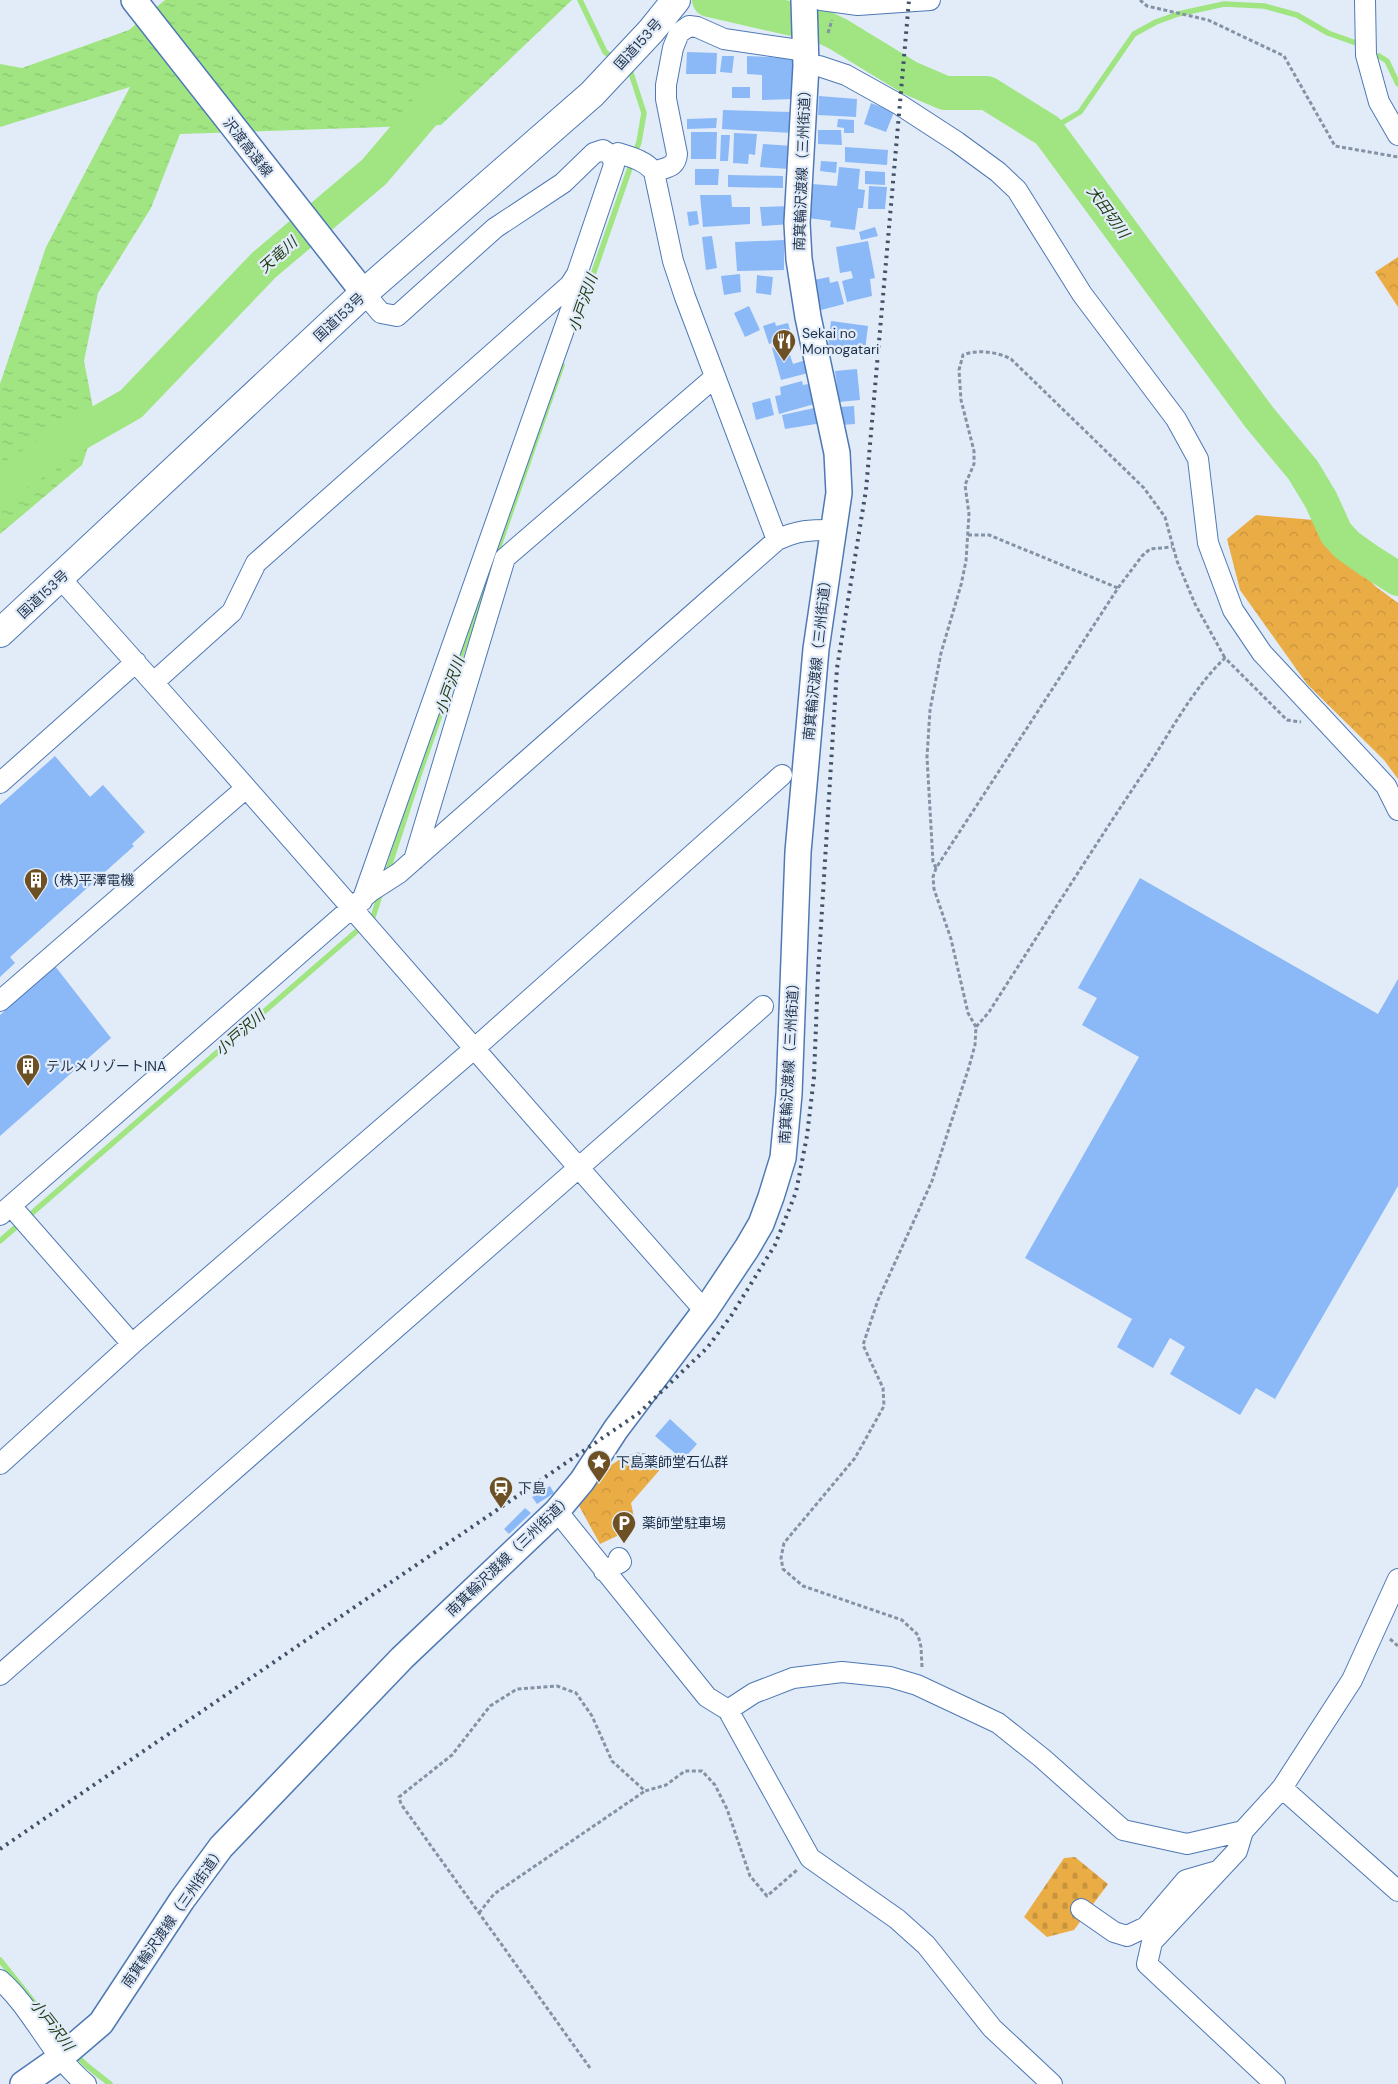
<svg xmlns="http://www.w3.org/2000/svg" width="1398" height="2084" viewBox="0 0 1398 2084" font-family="'DM Sans','Noto Sans JP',sans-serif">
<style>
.forest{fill:url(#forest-crowns)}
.cemetery{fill:url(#cemetery-stones)}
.water{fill:url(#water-ripples)}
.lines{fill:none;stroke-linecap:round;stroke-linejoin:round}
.stream{stroke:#a0e582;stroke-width:5.5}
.river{stroke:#a0e582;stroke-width:34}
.building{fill:#8bb8f7}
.minor-casing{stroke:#4f79b4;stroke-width:22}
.major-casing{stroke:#4f79b4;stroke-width:28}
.highway-casing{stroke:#4f79b4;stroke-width:30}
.path{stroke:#8492a5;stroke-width:3;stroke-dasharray:4 2.5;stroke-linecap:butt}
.minor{stroke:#fff;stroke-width:20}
.major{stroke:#fff;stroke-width:25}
.highway{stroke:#fff;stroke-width:28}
.rail{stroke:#415168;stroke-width:4;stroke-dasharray:2.5 5;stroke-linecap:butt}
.labels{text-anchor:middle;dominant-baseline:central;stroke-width:4.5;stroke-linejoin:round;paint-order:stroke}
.street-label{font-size:14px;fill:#1e3049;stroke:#e2ecf9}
.poi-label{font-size:14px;fill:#1e3049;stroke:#e2ecf9;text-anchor:start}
.water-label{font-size:15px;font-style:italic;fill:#1f3912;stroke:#e2ecf9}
</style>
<defs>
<pattern id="forest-crowns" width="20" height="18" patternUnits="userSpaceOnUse" patternTransform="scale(1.25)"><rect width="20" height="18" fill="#eaac45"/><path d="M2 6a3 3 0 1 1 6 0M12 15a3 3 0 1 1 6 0" fill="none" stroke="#c8943e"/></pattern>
<pattern id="cemetery-stones" width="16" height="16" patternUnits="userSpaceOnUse" patternTransform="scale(1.25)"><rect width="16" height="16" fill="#eaac45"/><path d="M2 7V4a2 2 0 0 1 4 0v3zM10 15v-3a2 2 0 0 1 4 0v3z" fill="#c8943e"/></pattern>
<pattern id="water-ripples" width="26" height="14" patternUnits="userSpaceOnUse" patternTransform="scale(1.25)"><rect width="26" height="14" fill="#a0e582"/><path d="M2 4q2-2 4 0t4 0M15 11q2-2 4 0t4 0" fill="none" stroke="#89c572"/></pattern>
</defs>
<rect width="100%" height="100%" fill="#e2ecf9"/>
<path class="forest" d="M 1398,257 L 1398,307 L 1375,272 Z
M 1256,515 L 1314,520 L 1375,586 L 1398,603 L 1398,779 L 1384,760 L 1307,684 L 1240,590 L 1227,539 Z
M 637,1454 L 670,1458 L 631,1503 L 636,1527 L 600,1544 L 578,1504 C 593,1483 609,1458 637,1454 Z"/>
<path class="cemetery" d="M 1075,1857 L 1108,1884 L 1074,1930 L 1047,1937 L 1024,1917 L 1064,1858 Z"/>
<path class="water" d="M 165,0 L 572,0 L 441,125 L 180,134 L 151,208 L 98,293 L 84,361 L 96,423 L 82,465 L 0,534 L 0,384 L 46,247 L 130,87 L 0,127 L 0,64 L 22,68 L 129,30 Z"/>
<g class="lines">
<path class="stream" d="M 580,0 L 605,52 L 614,59
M 1379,56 L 1387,61 L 1398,84
M 1048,131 L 1080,112 L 1134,34 L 1156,22 L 1178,14 L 1224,4 L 1264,6 L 1297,15 L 1328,33 L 1356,43
M 587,292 L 639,142 L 644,113 L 631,73 L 625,68
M 387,873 L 419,775 L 562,365
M 0,1241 L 373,917 L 381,892
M 0,1960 L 67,2044
M 74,2053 L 86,2065 L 110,2084"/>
<path class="river" d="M 709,0 L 819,25 L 838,34 L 910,78 L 945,93 L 987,93 L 1048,131 L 1259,417 L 1303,470 L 1321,500 L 1336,533 L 1347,545 L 1368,560 L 1398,579
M 0,485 L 80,433 L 131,404 L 264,265 L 374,172 L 443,91"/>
</g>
<path class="building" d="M 687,52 L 717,53 L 716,74 L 686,74 Z
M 722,56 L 734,56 L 732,73 L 720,72 Z
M 747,56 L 793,58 L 794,99 L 762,100 L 762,75 L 747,74 Z
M 732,87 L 750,87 L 750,98 L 732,98 Z
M 819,96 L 857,99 L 856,117 L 818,115 Z
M 871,103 L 894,112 L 886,132 L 864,124 Z
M 723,110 L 792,112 L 792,133 L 722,129 Z
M 717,118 L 716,128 L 687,129 L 687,119 Z
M 838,119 L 854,120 L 854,133 L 844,133 L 844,128 L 837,127 Z
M 818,130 L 841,130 L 842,145 L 818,144 Z
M 691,132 L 717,132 L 716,159 L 691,159 Z
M 734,133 L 757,134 L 755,155 L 749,154 L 748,164 L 733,163 Z
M 721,135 L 730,135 L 728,161 L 720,161 Z
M 763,144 L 793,146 L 790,169 L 760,167 Z
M 845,147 L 888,150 L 887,165 L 845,162 Z
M 821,161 L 837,162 L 836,173 L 820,171 Z
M 839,167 L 860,169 L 858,189 L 865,190 L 863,208 L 858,208 L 855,230 L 830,227 L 831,221 L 808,218 L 812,184 L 837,186 Z
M 695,169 L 719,169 L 718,185 L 695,185 Z
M 865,171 L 885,172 L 885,185 L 865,184 Z
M 728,175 L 783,176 L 783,188 L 728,187 Z
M 869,186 L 887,187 L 885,209 L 868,209 Z
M 700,195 L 731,195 L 732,207 L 750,207 L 750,224 L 703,227 Z
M 791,206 L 791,224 L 762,226 L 760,207 Z
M 697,211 L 699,224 L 689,226 L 687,212 Z
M 875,227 L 878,236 L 861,240 L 859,232 Z
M 712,236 L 717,268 L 706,270 L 702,237 Z
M 784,240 L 784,270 L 737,271 L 735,242 Z
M 868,241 L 875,278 L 870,279 L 872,296 L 847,302 L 842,281 L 853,278 L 851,271 L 840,273 L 836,247 Z
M 740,274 L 741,292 L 724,295 L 721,276 Z
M 757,275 L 773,277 L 771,295 L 756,293 Z
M 829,277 L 830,283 L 838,281 L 844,304 L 821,310 L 814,280 Z
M 749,306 L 760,330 L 745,337 L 734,313 Z
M 831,321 L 868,326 L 865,350 L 828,346 Z
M 775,322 L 776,326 L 788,323 L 792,337 L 769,344 L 763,326 Z
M 786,343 L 793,364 L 809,359 L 812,372 L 781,380 L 772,348 Z
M 857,369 L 860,400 L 839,402 L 835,371 Z
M 802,381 L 803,385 L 814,383 L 818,403 L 779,414 L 775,396 L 781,395 L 780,387 Z
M 770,398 L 774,415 L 756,420 L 752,403 Z
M 854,406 L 855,424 L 841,425 L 840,407 Z
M 819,407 L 822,423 L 785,429 L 782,415 Z
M 55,756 L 90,797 L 103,785 L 145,832 L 132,844 L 134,846 L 10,957 L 15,963 L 0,977 L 0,805 Z
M 1140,878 L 1378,1014 L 1398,979 L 1398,1186 L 1275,1399 L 1256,1388 L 1240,1415 L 1170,1374 L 1185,1347 L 1170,1338 L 1153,1368 L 1117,1347 L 1132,1319 L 1025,1258 L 1139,1057 L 1082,1025 L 1097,998 L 1078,988 Z
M 55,966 L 111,1038 L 0,1136 L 0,1015 Z
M 670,1419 L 697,1444 L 683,1460 L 655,1436 Z
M 550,1486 L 554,1493 L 537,1504 L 532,1497 Z
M 525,1508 L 531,1513 L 509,1534 L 504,1529 Z"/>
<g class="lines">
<g class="minor-casing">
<path id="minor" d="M 821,0 L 858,5 L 930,0
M 1365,0 L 1366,55 L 1379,102 L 1398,135
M 806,66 L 819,66 L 846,75 L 900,105 L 957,142 L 998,172 L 1017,190 L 1082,294 L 1176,419 L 1198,459 L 1208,543 L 1233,610 L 1262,653 L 1386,786 L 1398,810
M 612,156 L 618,153 C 631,157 646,161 654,172 L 673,261 L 685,297 L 777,540
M 654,172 C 666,167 676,168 677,154 L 666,99 L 666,85 L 673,48 L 679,33 L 689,26 L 697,27 L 724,39 L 806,51
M 60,578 C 278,820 489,1068 705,1311
M 154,682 L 232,612 L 256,563 L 570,285 L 577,274 L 614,165 L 612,156 L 603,150 L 594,153 L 563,183 L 495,228 L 397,316 L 381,313 L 364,293
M 0,783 L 136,662
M 414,860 L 505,558 L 715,377
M 362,901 L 580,284 L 578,275
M 0,1001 L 246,788
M 11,1206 L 132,1344
M 0,1215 L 371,891 L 399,873 L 777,540 C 798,530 810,530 833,530
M 0,1464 L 132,1344 L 475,1048 L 782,775
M 557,1511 L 707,1697 L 728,1710 L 810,1858 L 897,1919 L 926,1945 L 992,2028 L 1052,2084
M 604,1571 L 621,1562 L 619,1558
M 0,1675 L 763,1006
M 728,1710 L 754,1693 L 793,1678 L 842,1672 L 890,1677 L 917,1685 L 998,1723 L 1042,1758 L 1123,1830 L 1187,1844 L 1243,1831
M 1282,1788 L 1398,1891
M 1081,1909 L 1114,1932 L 1127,1936 L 1146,1927 L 1186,1880 L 1217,1871
M 0,1980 C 34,2010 50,2055 86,2084
M 1275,2084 L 1147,1964 L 1152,1942 L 1237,1851 L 1243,1831 L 1282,1788 L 1352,1680 L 1398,1579"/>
</g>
<g class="major-casing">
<path id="major" d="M 134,0 L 364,293
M 23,2084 L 60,2058 L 101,2023 L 182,1900 L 221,1847 L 402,1658 L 557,1511 L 582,1481 L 616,1429 L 705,1311 L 747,1248 L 761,1224 L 771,1197 L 783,1158 L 789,1094 L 798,852 L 816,649 L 839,493 L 837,453 L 808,317 L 799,259 L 797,223 L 806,66 L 804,0"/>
</g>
<g class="highway-casing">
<path id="highway" d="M 0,633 L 364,293 L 592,94 L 651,31 L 676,0"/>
</g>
<path class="path" d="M 1140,0 L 1147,6 L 1208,20 L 1284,56 L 1335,146 L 1398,157
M 828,33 L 832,20
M 968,535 L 989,535 L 1118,588
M 936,868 L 933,862 L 927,757 L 930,710 L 941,653 L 961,585 L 966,561 L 969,514 L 965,485 L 974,464 L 974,451 L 961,400 L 959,370 L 963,355 C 977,349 998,352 1011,359 L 1144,488 L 1165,517 L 1177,561 L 1195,604 L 1225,658
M 976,1027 L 968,1013 L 951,939 L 934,889 L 933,877 L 936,868 L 1118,588 L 1142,556 L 1150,549 L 1172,547
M 623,1458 L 637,1454 L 670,1458
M 1390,1639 L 1398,1646
M 922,1667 L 921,1647 L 918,1635 L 902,1620 L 803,1586 L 783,1569 L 781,1558 L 784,1543 L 855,1458 L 884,1406 L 883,1388 L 863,1345 L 878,1300 L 932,1181 L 969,1067 L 975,1045 L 976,1027 L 989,1012 C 1042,929 1095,845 1150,763 C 1172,729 1195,686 1225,658 L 1287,720 L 1301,722
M 479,1913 L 494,1894 L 645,1791
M 590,2068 L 401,1804 L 399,1797 L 452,1755 L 490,1706 L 517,1689 L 557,1686 L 576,1693 L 592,1716 L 612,1761 L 645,1791 L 666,1785 L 685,1771 L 702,1771 L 715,1785 L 727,1809 L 750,1876 L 767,1896 L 797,1870"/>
<use href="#minor" class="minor"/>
<use href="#major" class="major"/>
<use href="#highway" class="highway"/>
<path class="rail" d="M 0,1849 L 639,1413 L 707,1348 L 731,1316 L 775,1245 L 796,1192 L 807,1136 L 814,1077 L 818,974 L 837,668 L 866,490 L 909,0"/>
</g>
<defs>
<g id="restaurant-pin" transform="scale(1.25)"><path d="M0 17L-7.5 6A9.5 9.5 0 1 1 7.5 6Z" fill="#6d5023" stroke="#e2ecf9"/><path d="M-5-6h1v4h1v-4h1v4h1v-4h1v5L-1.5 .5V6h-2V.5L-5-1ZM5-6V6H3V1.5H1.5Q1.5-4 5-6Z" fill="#fff"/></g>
<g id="building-pin" transform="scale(1.25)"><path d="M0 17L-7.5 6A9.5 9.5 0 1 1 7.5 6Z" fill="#6d5023" stroke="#e2ecf9"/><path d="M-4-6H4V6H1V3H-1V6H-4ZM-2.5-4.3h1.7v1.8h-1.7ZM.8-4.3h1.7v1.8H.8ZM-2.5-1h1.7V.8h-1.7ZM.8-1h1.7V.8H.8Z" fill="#fff"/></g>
<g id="sight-pin" transform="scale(1.25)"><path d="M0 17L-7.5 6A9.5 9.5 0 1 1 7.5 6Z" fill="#6d5023" stroke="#e2ecf9"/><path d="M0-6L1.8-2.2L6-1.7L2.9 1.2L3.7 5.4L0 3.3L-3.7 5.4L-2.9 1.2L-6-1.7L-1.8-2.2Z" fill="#fff"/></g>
<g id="station-pin" transform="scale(1.25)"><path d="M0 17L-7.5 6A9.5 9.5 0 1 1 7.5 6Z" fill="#6d5023" stroke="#e2ecf9"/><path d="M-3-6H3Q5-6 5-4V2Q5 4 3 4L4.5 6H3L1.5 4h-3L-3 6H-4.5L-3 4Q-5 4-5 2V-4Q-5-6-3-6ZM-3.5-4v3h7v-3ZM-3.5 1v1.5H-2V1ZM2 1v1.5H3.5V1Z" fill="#fff"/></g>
<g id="parking-pin" transform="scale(1.25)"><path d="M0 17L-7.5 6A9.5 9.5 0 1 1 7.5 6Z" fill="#6d5023" stroke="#e2ecf9"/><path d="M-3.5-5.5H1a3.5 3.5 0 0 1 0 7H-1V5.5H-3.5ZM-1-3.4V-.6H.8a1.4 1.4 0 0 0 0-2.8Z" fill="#fff"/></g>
</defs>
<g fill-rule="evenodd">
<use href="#restaurant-pin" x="784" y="341"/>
<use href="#building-pin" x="36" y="880"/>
<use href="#building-pin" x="28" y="1066"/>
<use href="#sight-pin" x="599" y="1462"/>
<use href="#station-pin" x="501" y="1488"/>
<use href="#parking-pin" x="624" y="1523"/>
</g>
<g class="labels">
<g class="street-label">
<text transform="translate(638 44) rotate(-48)">国道153号</text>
<text transform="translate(248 147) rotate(52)">沢渡高遠線</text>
<text transform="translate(802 167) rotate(-88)">南箕輪沢渡線（三州街道）</text>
<text transform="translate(339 317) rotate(-43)">国道153号</text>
<text transform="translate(43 594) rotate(-43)">国道153号</text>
<text transform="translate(817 657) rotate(-84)">南箕輪沢渡線（三州街道）</text>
<text transform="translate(789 1060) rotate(-87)">南箕輪沢渡線（三州街道）</text>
<text transform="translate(509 1555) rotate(-44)">南箕輪沢渡線（三州街道）</text>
<text transform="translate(173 1917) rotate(-55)">南箕輪沢渡線（三州街道）</text>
</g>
<g class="poi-label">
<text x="802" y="333">Sekai no<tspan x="802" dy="16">Momogatari</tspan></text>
<text x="54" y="880">(株)平澤電機</text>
<text x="46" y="1066">テルメリゾートINA</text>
<text x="616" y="1462">下島薬師堂石仏群</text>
<text x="518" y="1488">下島</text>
<text x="642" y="1523">薬師堂駐車場</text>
</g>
<g class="water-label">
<text transform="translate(1108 212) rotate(54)">犬田切川</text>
<text transform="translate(278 255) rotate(-42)">天竜川</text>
<text transform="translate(583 303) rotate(-71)">小戸沢川</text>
<text transform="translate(450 686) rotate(-71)">小戸沢川</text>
<text transform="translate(240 1033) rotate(-41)">小戸沢川</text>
<text transform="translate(52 2025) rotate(52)">小戸沢川</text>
</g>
</g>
</svg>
